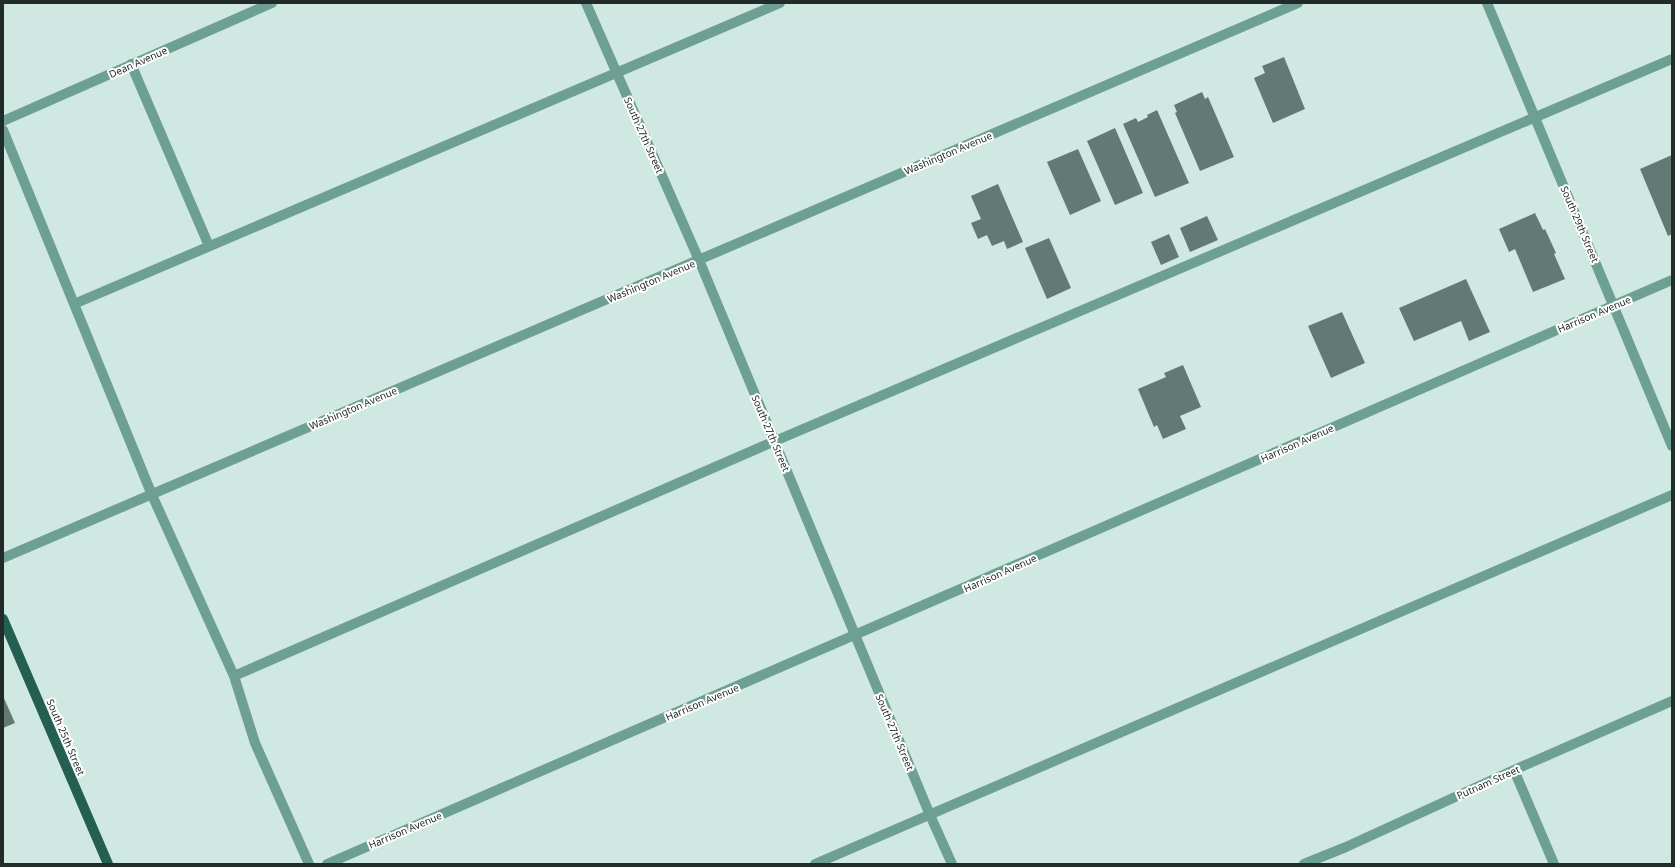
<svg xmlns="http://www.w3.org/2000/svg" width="1675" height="867" viewBox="0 0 1675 867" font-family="'Noto Sans',sans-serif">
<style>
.building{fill:#637a74}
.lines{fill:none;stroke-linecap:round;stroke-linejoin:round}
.minor{stroke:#6d9f92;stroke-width:10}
.major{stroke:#245f52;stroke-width:10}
.labels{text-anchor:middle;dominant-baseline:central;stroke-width:4;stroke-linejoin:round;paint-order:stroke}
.street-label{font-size:10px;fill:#212b28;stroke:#fff}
</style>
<rect width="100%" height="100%" fill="#cfe8e1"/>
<path class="building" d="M 1284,57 L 1305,109 L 1273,123 L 1254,78 L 1265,73 L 1262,66 Z
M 1202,92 L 1205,99 L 1208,97 L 1234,157 L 1200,171 L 1175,113 L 1177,112 L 1174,105 Z
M 1157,110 L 1189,183 L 1155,197 L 1123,124 L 1136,118 L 1138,122 L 1148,117 L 1147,115 Z
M 1115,128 L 1143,193 L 1115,205 L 1087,141 Z
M 1078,149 L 1101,201 L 1070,215 L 1047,162 Z
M 1672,155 L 1672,234 L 1668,236 L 1640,169 Z
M 998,184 L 1023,242 L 1007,249 L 1004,241 L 992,246 L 987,235 L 978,239 L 971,223 L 981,219 L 971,196 Z
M 1535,213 L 1543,230 L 1545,229 L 1556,253 L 1554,254 L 1565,279 L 1533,292 L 1515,249 L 1509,252 L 1499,229 Z
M 1207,216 L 1218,240 L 1190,252 L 1180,228 Z
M 1169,234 L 1179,257 L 1161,265 L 1151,242 Z
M 1049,238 L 1071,288 L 1047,299 L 1025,248 Z
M 1466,279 L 1490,332 L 1469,341 L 1461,321 L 1414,341 L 1399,308 Z
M 1342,312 L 1365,363 L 1331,378 L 1308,326 Z
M 1183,365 L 1201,407 L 1180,416 L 1186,429 L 1163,439 L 1157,425 L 1154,427 L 1138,389 L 1166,377 L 1164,373 Z
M 3,696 L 15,723 L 3,728 Z"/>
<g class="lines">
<path class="minor" d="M 586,3 L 699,260 L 930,815 L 952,864
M 1487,3 L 1672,446
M 131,64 L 209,246
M 3,121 L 272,3
M 3,130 L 152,495 L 234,676 L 255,743 L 309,864
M 74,304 L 780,3
M 3,558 L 1298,3
M 234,676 L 775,441 L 1672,59
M 1514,770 L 1554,864
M 327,864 L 1672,280
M 815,864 L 1672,495
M 1304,864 L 1346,847 L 1514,770 L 1672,701"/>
<path class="major" d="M 3,619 L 108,864"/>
</g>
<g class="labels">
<g class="street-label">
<text transform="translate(138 62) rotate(-24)">Dean Avenue</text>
<text transform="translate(644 135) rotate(66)">South 27th Street</text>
<text transform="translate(948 153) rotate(-23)">Washington Avenue</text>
<text transform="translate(1580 224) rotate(67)">South 29th Street</text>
<text transform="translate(651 281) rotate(-23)">Washington Avenue</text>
<text transform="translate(1594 314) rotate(-23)">Harrison Avenue</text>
<text transform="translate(353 408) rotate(-23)">Washington Avenue</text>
<text transform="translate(771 433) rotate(67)">South 27th Street</text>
<text transform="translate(1297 443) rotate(-24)">Harrison Avenue</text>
<text transform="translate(1000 573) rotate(-24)">Harrison Avenue</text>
<text transform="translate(702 702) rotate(-23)">Harrison Avenue</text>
<text transform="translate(895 732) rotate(67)">South 27th Street</text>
<text transform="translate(66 737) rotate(67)">South 25th Street</text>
<text transform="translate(1488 782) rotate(-24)">Putnam Street</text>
<text transform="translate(405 830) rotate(-23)">Harrison Avenue</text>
</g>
</g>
<rect width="1675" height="867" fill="none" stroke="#212b28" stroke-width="8"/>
</svg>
